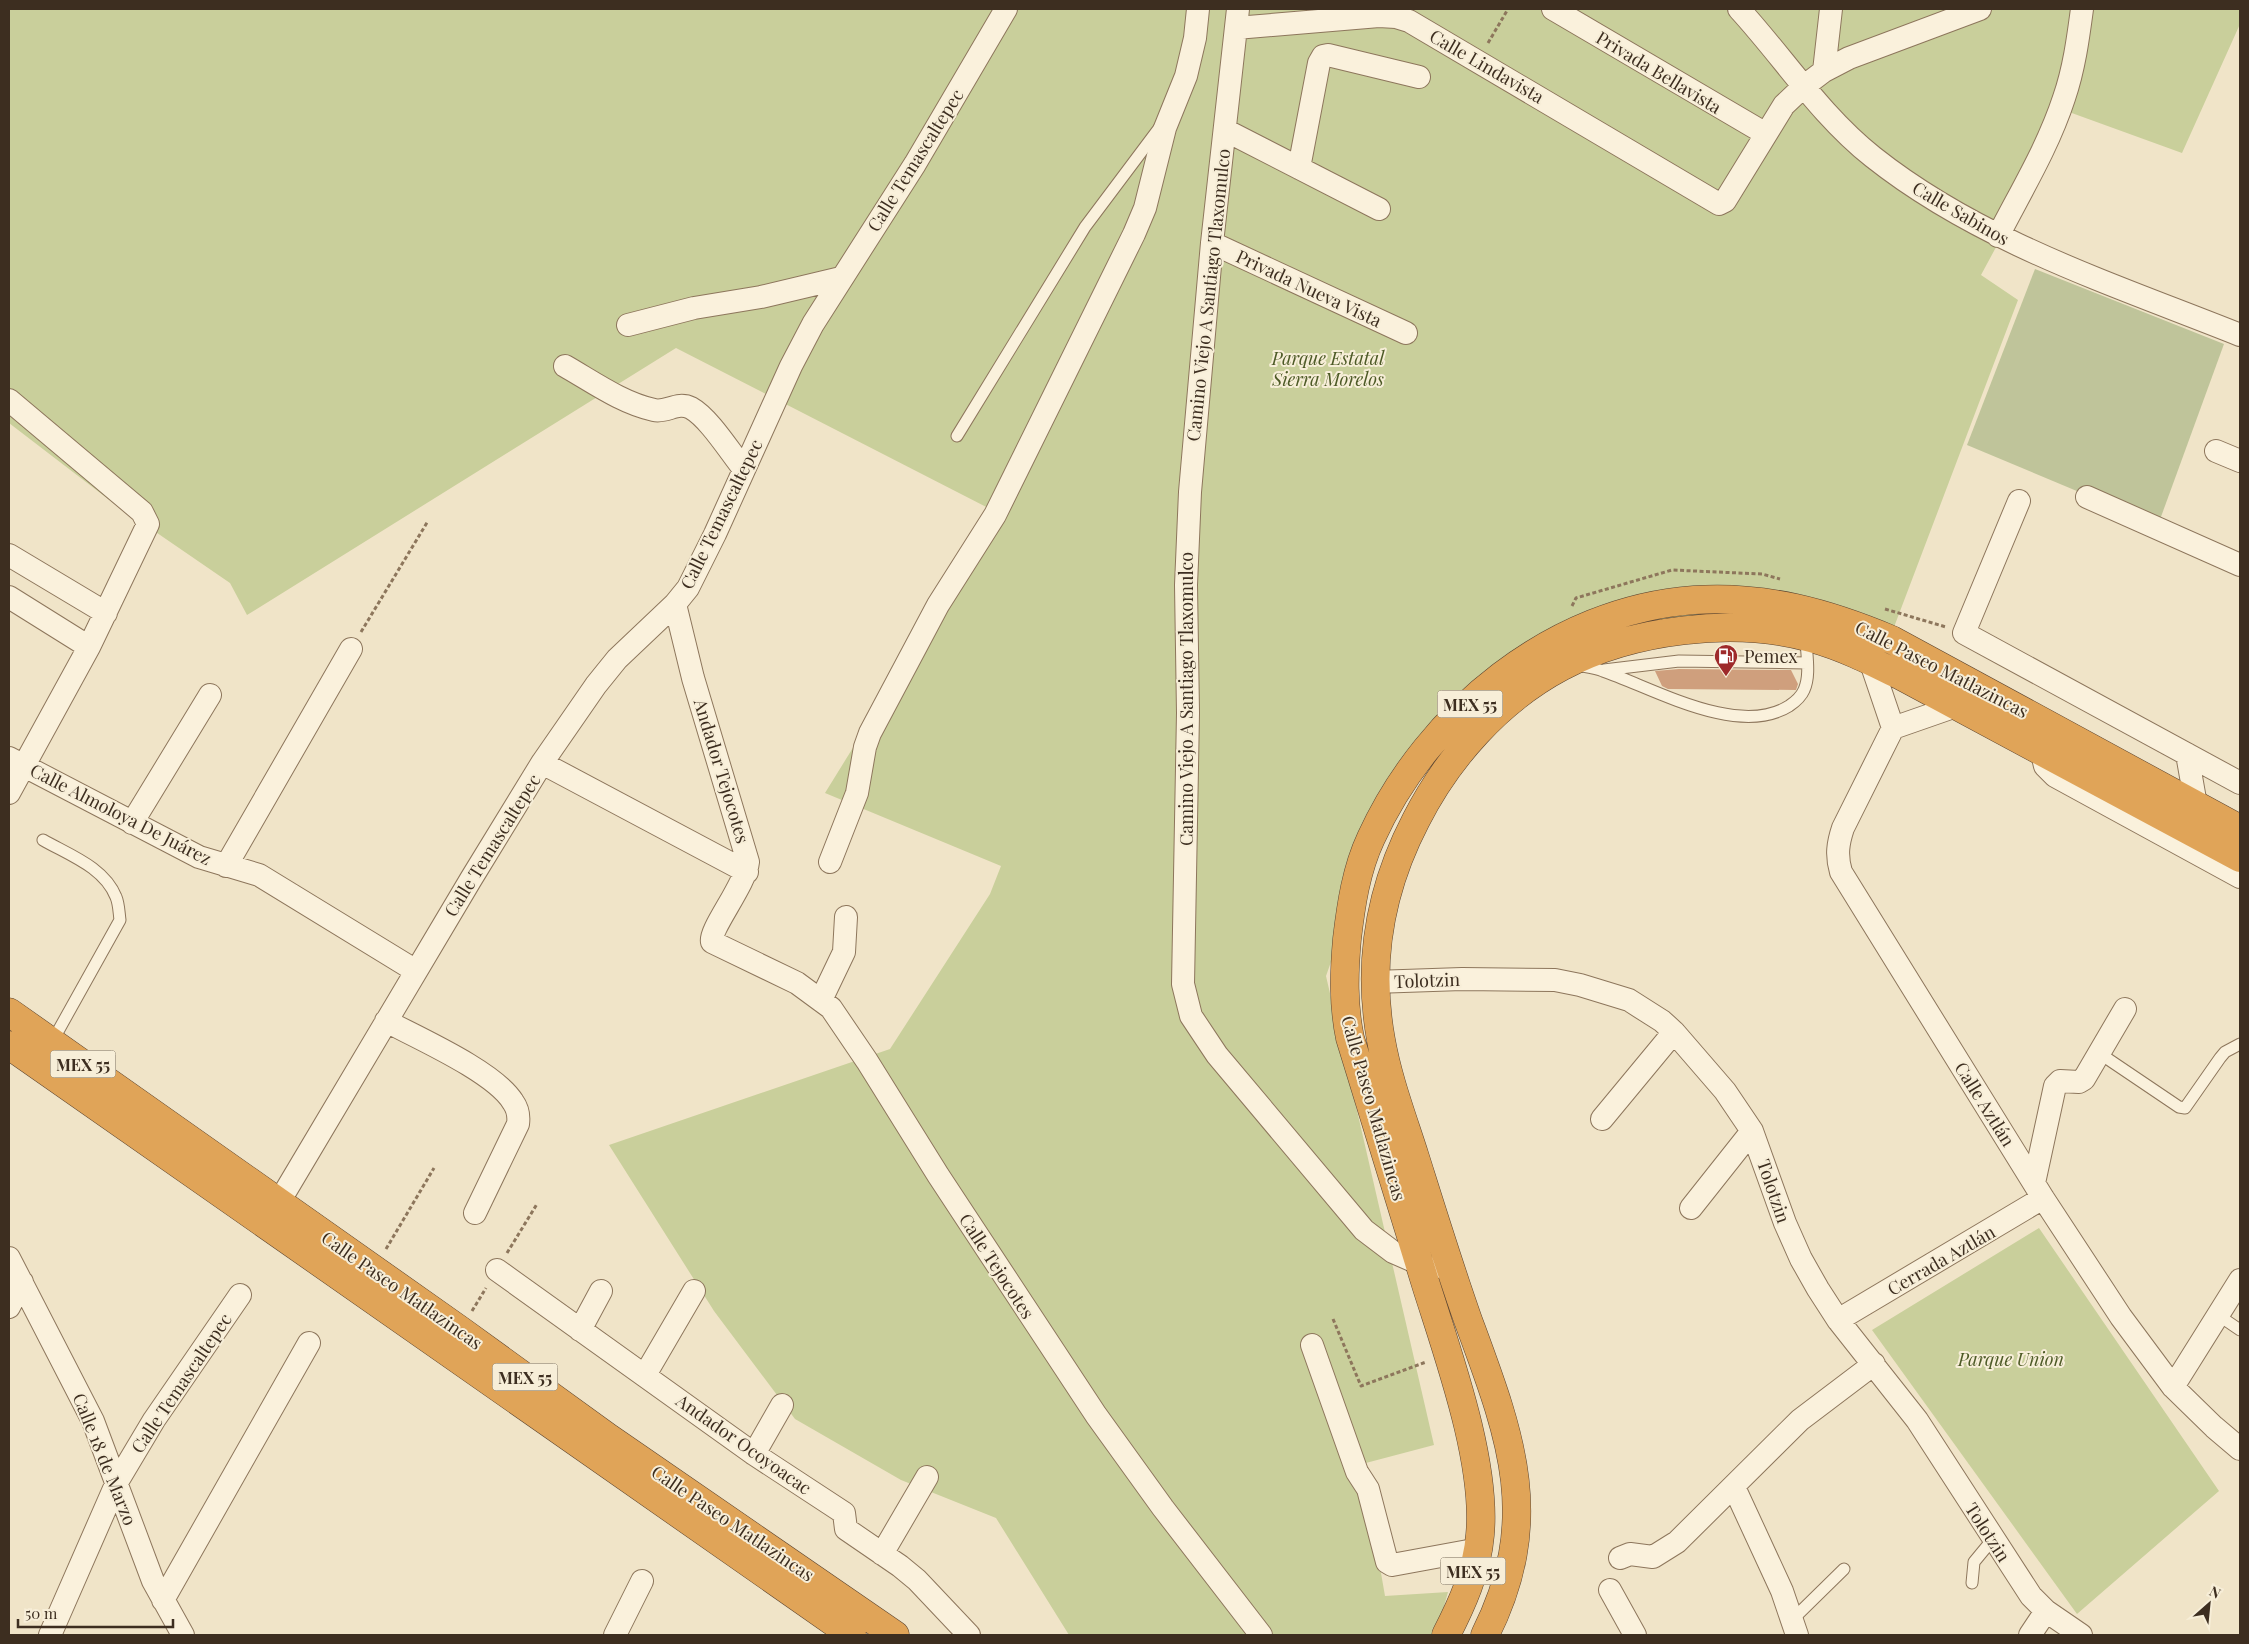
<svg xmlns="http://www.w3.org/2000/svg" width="2249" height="1644" viewBox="0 0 2249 1644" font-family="'Playfair Display',serif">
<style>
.green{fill:#c9cf9b}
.cemetery{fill:#bfc49a}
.building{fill:#cf9f7d}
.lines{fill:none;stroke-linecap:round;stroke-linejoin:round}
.lane-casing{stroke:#8d765c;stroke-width:13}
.street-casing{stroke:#8d765c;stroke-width:24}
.highway-casing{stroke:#5b4430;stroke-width:29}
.path{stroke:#8d765c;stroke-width:3;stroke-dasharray:4 2.5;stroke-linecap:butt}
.lane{stroke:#faf1dc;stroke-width:11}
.street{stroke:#faf1dc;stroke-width:22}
.highway{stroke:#e0a458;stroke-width:28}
.labels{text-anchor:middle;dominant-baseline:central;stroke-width:4;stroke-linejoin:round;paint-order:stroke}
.shield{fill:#f7eed8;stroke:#756857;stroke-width:1}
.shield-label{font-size:16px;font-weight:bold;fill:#3d2e20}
.street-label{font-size:18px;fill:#3d2e20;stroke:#f7eed8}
.park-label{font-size:18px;font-style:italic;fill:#4d5a26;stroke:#f7eed8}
.poi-label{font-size:18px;fill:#3d2e20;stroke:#f7eed8;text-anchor:start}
</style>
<rect width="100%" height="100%" fill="#f0e4c8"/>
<path class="green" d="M 9,9 L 2240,9 L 2240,24 L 2182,153 L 2069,112 L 1981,275 L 2018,300 L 1880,664 L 1720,624 L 1489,689 L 1388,800 L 1326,976 L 1434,1445 L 1362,1464 L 1385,1596 L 1448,1592 L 1436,1635 L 1069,1635 L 996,1518 L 901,1480 L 795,1419 L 714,1311 L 609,1145 L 890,1049 L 990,894 L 1001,866 L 825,793 L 998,513 L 676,348 L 247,615 L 230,583 L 112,502 L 9,423 Z
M 2039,1228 L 2219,1491 L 2077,1614 L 1872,1330 Z"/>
<path class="cemetery" d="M 2035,269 L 2224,344 L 2158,525 L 1967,445 Z"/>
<path class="building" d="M 1679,669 L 1791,670 L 1798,684 L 1796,690 L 1668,689 L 1662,686 L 1655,671 Z"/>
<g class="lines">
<g class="lane-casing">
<path id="lane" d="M 957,436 L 1085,227 L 1160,127
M 1577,665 C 1586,667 1595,668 1603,671 C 1653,688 1738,738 1789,706 C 1795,702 1801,697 1804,690 C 1811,675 1806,653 1806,637
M 1604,670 L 1679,661 L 1807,663
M 43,840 C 69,855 104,867 116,897 C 119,904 119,913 120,920 L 52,1042
M 2099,1053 L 2179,1107 L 2185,1108 L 2220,1058 L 2225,1052 L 2240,1044
M 2218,1315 L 2240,1330
M 1972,1583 L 1974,1562 L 1993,1539
M 1792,1620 L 1844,1569"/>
</g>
<g class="street-casing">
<path id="street" d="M 1238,9 L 1212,243 L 1190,492 L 1186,585 L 1188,713 L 1183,984 L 1191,1016 L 1217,1055 L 1364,1230 L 1393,1252 L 1432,1269
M 1553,9 L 1766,134
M 1739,9 C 1784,58 1820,115 1873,157 C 1980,242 2115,285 2240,335
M 1236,28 L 1379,16 L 1396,17 L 1409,21 L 1719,204 L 1725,201 L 1784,105 L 1803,87 L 1824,71 L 1831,9
M 1824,71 L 1849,58 L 1980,9
M 1225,130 L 1379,209
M 1299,168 L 1319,63 L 1323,56 L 1328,55 L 1419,77
M 1998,236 C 2021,191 2048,147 2064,98 C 2074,69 2078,39 2082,9
M 1212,243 L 1406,333
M 628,325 L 694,308 L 761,297 L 841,278
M 565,366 C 593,382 622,403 654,410 C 667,413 677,401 691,408 C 709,418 730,452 743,468
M 9,400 L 142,512 L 148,524 L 89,647 L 9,793
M 2216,451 L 2240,461
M 2087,497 L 2240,565
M 2019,501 L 1964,633 L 2240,783
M 9,555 L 106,613
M 9,597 L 89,647
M 675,604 L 693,678 L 748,862 C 746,884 708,931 712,942 L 797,983 L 831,1008 L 867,1061 L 938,1175 L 1096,1415 L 1163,1508 L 1261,1635
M 1870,660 L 1893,728
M 1959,705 L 1893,728 L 1843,828 C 1838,843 1836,855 1841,872 L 2043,1198 L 2121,1317 L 2173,1387 L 2214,1427 L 2240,1449
M 2041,749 L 2045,766 L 2055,776 L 2240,877
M 2187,754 L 2196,805
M 9,758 L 199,857 L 259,875 L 416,971
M 542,763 L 747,872
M 132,823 L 210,695
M 830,862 L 857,793 L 865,747 L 870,733 L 938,605 L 995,515 L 1134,234 L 1145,208 L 1165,128 L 1186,76 L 1195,38 L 1198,9
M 226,866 L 351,649
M 1374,982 L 1462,979 L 1555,980 L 1580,985 L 1629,1000 L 1662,1021 L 1674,1032 L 1725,1091 L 1752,1131 L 1785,1223 L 1801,1259 L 1818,1289 L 1838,1320 L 1917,1420 L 2031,1596 L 2046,1611 L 2081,1635
M 821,1000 L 844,952 L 846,917
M 386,1021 C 418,1038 495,1072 513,1102 C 518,1109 519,1117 518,1124 L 475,1213
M 1602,1119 L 1674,1032
M 2034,1183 L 2055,1086 L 2060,1081 L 2079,1082 L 2084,1079 L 2125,1009
M 279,1202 L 471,879 L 542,763 L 596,685 L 617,659 L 675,604 L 688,588 L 715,534 L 791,366 L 813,324 L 915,164 L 1006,9
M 1691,1208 L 1752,1131
M 9,1258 L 93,1421 L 153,1581 L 183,1635
M 497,1270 L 754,1454 L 844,1513 L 846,1529 L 900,1566 L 917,1580 L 969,1635
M 9,1307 L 22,1282
M 1838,1320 L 2043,1198
M 580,1330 L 601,1291
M 1312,1345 L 1357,1472 L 1368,1489 L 1387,1562 L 1392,1565 L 1479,1549
M 645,1375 L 694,1291
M 2173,1387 L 2240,1280
M 754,1454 L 782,1405
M 1734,1487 L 1782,1591 L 1797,1635
M 882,1554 L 927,1477
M 1620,1558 L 1630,1554 L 1653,1557 L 1677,1542 L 1800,1420 L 1874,1364
M 1610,1590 L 1635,1635
M 163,1600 L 309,1343
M 50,1635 L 117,1482 L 154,1420 L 240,1295
M 615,1635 L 642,1581
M 2030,1635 L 2046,1611"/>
</g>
<g class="highway-casing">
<path id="highway" d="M 9,1012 L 460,1330 L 609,1438 L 895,1635
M 9,1045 L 852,1635
M 1446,1635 C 1462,1604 1477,1571 1480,1535 C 1487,1462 1448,1355 1426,1285 C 1400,1203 1376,1120 1350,1038 C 1343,1004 1344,973 1347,939 C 1351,905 1356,870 1371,838 C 1428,713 1554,610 1694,600 C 1764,595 1828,613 1892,640 L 2240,829
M 1485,1635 C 1544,1518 1510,1434 1468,1320 C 1449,1266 1432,1211 1415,1157 C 1403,1119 1388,1080 1381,1040 C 1367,963 1380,889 1416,820 C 1448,757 1499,700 1561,667 C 1632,629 1734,617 1811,638 C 1844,647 1873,662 1903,677 L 2240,858"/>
</g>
<path class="path" d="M 1488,43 L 1508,9
M 1572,606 L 1576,598 L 1672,570 L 1762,574 L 1780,579
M 1885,609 L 1946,627
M 361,632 L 428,521
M 386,1249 L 434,1168
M 507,1253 L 537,1204
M 472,1311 L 486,1288
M 1333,1319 L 1361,1386 L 1426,1362"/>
<use href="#lane" class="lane"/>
<use href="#street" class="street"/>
<use href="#highway" class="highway"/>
</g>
<defs>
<g id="fuel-pin" transform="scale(1.25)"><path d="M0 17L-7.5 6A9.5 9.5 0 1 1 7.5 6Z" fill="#9e2a2b" stroke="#f7eed8"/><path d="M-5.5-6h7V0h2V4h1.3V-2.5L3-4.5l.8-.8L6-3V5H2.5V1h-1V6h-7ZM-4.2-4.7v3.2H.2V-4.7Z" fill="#fff"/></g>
</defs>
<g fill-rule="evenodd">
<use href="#fuel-pin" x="1726" y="656"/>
</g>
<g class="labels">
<g class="shield">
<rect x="1437.5" y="690.5" width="65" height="27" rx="4"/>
<rect x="50.5" y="1050.5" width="65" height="27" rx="4"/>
<rect x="492.5" y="1363.5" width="65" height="27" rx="4"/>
<rect x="1440.5" y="1557.5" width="65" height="27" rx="4"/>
</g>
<g class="shield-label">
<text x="1470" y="704">MEX 55</text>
<text x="83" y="1064">MEX 55</text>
<text x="525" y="1377">MEX 55</text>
<text x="1473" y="1571">MEX 55</text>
</g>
<g class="street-label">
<text transform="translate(1487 66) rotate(30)">Calle Lindavista</text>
<text transform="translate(1659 72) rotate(31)">Privada Bellavista</text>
<text transform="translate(915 160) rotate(-58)">Calle Temascaltepec</text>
<text transform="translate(1961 213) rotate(30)">Calle Sabinos</text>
<text transform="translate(1309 288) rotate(25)">Privada Nueva Vista</text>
<text transform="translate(1208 295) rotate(-84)">Camino Viejo A Santiago Tlaxomulco</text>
<text transform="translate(721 514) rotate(-64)">Calle Temascaltepec</text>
<text transform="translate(1942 669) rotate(27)">Calle Paseo Matlazincas</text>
<text transform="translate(1186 699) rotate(-90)">Camino Viejo A Santiago Tlaxomulco</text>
<text transform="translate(722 771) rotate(73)">Andador Tejocotes</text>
<text transform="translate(121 814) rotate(27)">Calle Almoloya De Juárez</text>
<text transform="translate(492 845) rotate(-58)">Calle Temascaltepec</text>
<text transform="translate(1427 980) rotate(-2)">Tolotzin</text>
<text transform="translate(1985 1104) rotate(58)">Calle Aztlán</text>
<text transform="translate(1374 1108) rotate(74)">Calle Paseo Matlazincas</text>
<text transform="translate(1774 1191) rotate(71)">Tolotzin</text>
<text transform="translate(1941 1260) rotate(-30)">Cerrada Aztlán</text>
<text transform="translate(997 1266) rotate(57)">Calle Tejocotes</text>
<text transform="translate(402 1290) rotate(35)">Calle Paseo Matlazincas</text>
<text transform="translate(181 1383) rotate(-56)">Calle Temascaltepec</text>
<text transform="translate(744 1444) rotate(35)">Andador Ocoyoacac</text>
<text transform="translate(105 1459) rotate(68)">Calle 18 de Marzo</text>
<text transform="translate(733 1523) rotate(34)">Calle Paseo Matlazincas</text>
<text transform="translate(1988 1532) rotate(57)">Tolotzin</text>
</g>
<g class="park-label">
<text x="1328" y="358">Parque Estatal<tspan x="1328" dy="21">Sierra Morelos</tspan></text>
<text x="2011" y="1359">Parque Union</text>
</g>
<g class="poi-label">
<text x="1744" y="656">Pemex</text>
</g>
</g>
<rect width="2249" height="1644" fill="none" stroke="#3d2e20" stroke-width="20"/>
<g transform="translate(2209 1604) rotate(27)" stroke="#f7eed8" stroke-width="4" paint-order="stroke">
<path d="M0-4L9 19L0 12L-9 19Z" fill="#3d2e20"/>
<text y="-8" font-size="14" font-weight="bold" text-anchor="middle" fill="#3d2e20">N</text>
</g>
<path d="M18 1619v8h155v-8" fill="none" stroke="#3d2e20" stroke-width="2.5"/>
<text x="25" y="1619" font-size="15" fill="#3d2e20" stroke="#f7eed8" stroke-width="4" paint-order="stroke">50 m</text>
</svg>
